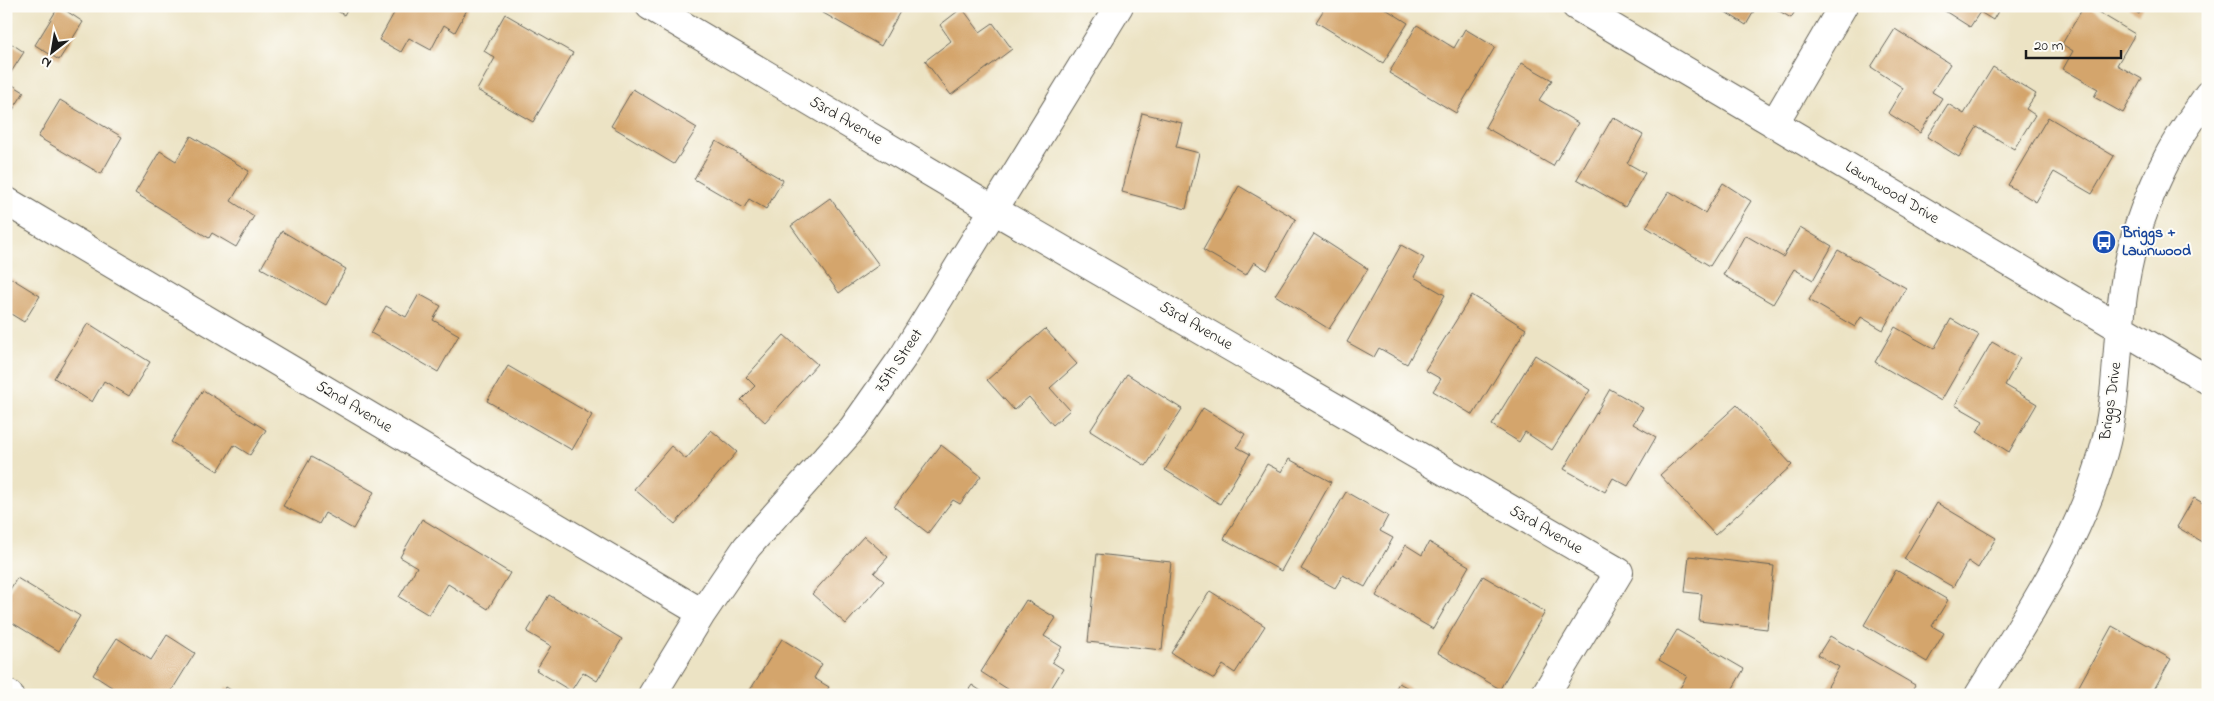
<svg xmlns="http://www.w3.org/2000/svg" width="2214" height="701" viewBox="0 0 2214 701" font-family="'Indie Flower',sans-serif">
<style>
.building{fill:#d4a56c}
.lines{fill:none;stroke-linecap:round;stroke-linejoin:round}
.minor-casing{stroke:#656257;stroke-width:30}
.minor{stroke:#fff;stroke-width:28}
.labels{text-anchor:middle;dominant-baseline:central;stroke-width:4;stroke-linejoin:round;paint-order:stroke}
.street-label{font-size:16px;fill:#1c1c1c;stroke:#fdfcf7}
.transit-label{font-size:16px;font-weight:bold;fill:#164399;stroke:#fdfcf7;text-anchor:start}
</style>
<rect width="100%" height="100%" fill="#fdfcf7"/>
<filter id="ink" filterUnits="userSpaceOnUse"><feTurbulence type="fractalNoise" baseFrequency=".02" numOctaves="2"/><feDisplacementMap in="SourceGraphic" scale="10" xChannelSelector="R" yChannelSelector="G"/><feConvolveMatrix kernelMatrix="1 2 1 2 8 2 1 2 1" color-interpolation-filters="sRGB"/></filter>
<filter id="wash" filterUnits="userSpaceOnUse"><feTurbulence type="fractalNoise" baseFrequency=".0096" numOctaves="4" result="noise"/><feDisplacementMap in="SourceGraphic" scale="20" xChannelSelector="R" yChannelSelector="G"/><feGaussianBlur stdDeviation="1.12" result="paint"/><feColorMatrix in="noise" values="0 0 0 0 0 0 0 0 0 0 0 0 0 0 0 0 0 1.4 0 .05"/><feComposite in="paint" operator="in"/></filter>
<g filter="url(#wash)">
<rect width="100%" height="100%" fill="#ece3c4"/>
<g id="blocks">
<path class="building" d="M 59,6 L 83,22 L 59,60 L 35,45 Z
M 329,6 L 349,6 L 344,15 Z
M 398,6 L 469,6 L 455,32 L 444,25 L 431,50 L 409,38 L 401,52 L 379,40 Z
M 820,6 L 903,6 L 881,46 L 818,10 Z
M 1326,6 L 1381,6 L 1408,23 L 1383,63 L 1316,22 Z
M 1716,6 L 1757,6 L 1746,25 Z
M 1771,6 L 1798,6 L 1791,18 Z
M 1937,6 L 2001,6 L 1993,20 L 1980,12 L 1970,27 Z
M 2084,6 L 2088,6 L 2135,34 L 2117,65 L 2142,79 L 2123,113 L 2094,97 L 2098,89 L 2063,69 L 2073,51 L 2062,44 Z
M 2125,6 L 2144,6 L 2139,14 Z
M 962,8 L 980,32 L 993,23 L 1012,49 L 951,95 L 925,61 L 951,41 L 940,25 Z
M 505,14 L 573,53 L 533,122 L 477,90 L 495,58 L 484,51 Z
M 1417,25 L 1454,48 L 1465,29 L 1495,47 L 1456,113 L 1389,73 Z
M 1895,29 L 1950,64 L 1932,92 L 1942,98 L 1920,133 L 1888,113 L 1903,88 L 1871,67 Z
M 6,40 L 24,52 L 6,80 Z
M 1522,63 L 1552,80 L 1539,100 L 1578,123 L 1553,166 L 1485,127 Z
M 1993,67 L 2036,94 L 2026,109 L 2035,115 L 2014,149 L 1977,127 L 1959,157 L 1927,137 L 1948,104 L 1964,114 Z
M 6,81 L 24,92 L 6,121 Z
M 633,89 L 697,128 L 674,164 L 611,126 Z
M 60,100 L 122,137 L 101,174 L 38,137 Z
M 1142,113 L 1182,123 L 1176,147 L 1199,153 L 1186,209 L 1122,192 Z
M 1613,117 L 1643,135 L 1627,163 L 1645,173 L 1625,207 L 1577,179 Z
M 2048,117 L 2114,156 L 2092,194 L 2054,172 L 2036,202 L 2008,185 Z
M 191,136 L 249,171 L 231,201 L 254,216 L 236,247 L 212,233 L 209,238 L 135,193 L 160,151 L 176,161 Z
M 716,141 L 783,180 L 766,209 L 749,199 L 744,208 L 694,179 Z
M 1723,183 L 1751,201 L 1710,266 L 1646,227 L 1669,191 L 1705,213 Z
M 1239,186 L 1296,219 L 1267,270 L 1254,262 L 1246,275 L 1203,250 Z
M 830,198 L 879,265 L 839,293 L 791,226 Z
M 1800,227 L 1832,246 L 1813,280 L 1794,269 L 1773,304 L 1723,275 L 1745,235 L 1783,257 Z
M 282,231 L 346,269 L 326,305 L 261,268 Z
M 1314,234 L 1368,269 L 1329,329 L 1275,295 Z
M 1401,245 L 1424,258 L 1414,277 L 1445,295 L 1407,364 L 1379,348 L 1374,357 L 1347,342 Z
M 1838,250 L 1906,288 L 1883,330 L 1861,317 L 1855,327 L 1809,300 Z
M 6,275 L 40,296 L 24,322 L 6,311 Z
M 419,294 L 441,306 L 433,320 L 459,335 L 438,372 L 371,333 L 386,306 L 406,317 Z
M 1472,295 L 1526,329 L 1473,415 L 1433,391 L 1441,379 L 1425,370 Z
M 1951,319 L 1979,335 L 1941,401 L 1875,362 L 1895,327 L 1934,349 Z
M 88,323 L 150,362 L 129,396 L 104,381 L 92,402 L 54,378 Z
M 1045,329 L 1077,364 L 1050,388 L 1070,410 L 1053,425 L 1029,397 L 1014,410 L 987,380 Z
M 784,335 L 817,364 L 765,422 L 741,400 L 755,386 L 746,377 Z
M 1992,342 L 2020,358 L 2005,385 L 2037,404 L 2009,452 L 1977,432 L 1983,421 L 1955,405 Z
M 1535,355 L 1590,390 L 1552,450 L 1525,432 L 1519,442 L 1492,425 Z
M 508,366 L 592,415 L 572,450 L 487,401 Z
M 1127,374 L 1182,409 L 1146,466 L 1090,431 Z
M 1610,389 L 1643,408 L 1633,424 L 1656,437 L 1628,486 L 1613,478 L 1605,492 L 1564,469 Z
M 203,390 L 266,430 L 250,455 L 234,445 L 218,471 L 171,442 Z
M 1737,405 L 1792,465 L 1715,535 L 1660,475 Z
M 1203,408 L 1245,434 L 1237,447 L 1250,454 L 1220,504 L 1165,470 Z
M 711,430 L 737,452 L 675,524 L 634,489 L 671,446 L 686,459 Z
M 941,445 L 981,476 L 960,504 L 953,500 L 928,533 L 894,507 Z
M 311,457 L 374,492 L 353,529 L 325,513 L 319,524 L 283,506 Z
M 1289,459 L 1331,482 L 1281,571 L 1224,539 L 1267,464 L 1282,472 Z
M 1346,492 L 1388,516 L 1380,531 L 1393,538 L 1365,587 L 1343,575 L 1335,588 L 1301,569 Z
M 2194,498 L 2208,506 L 2208,545 L 2177,527 Z
M 1937,503 L 1996,538 L 1978,568 L 1968,561 L 1953,587 L 1904,559 Z
M 422,519 L 510,573 L 488,609 L 448,584 L 429,615 L 399,597 L 417,567 L 400,557 Z
M 864,536 L 888,557 L 874,573 L 884,581 L 846,624 L 812,594 Z
M 1429,542 L 1469,566 L 1433,629 L 1376,596 L 1406,545 L 1422,555 Z
M 1097,554 L 1171,562 L 1162,650 L 1088,642 Z
M 1689,556 L 1774,566 L 1767,629 L 1699,621 L 1702,594 L 1685,592 Z
M 1896,570 L 1948,600 L 1932,626 L 1944,633 L 1927,662 L 1864,625 Z
M 1483,576 L 1545,612 L 1500,689 L 1438,653 Z
M 17,578 L 80,616 L 59,651 L 6,619 L 6,596 Z
M 1210,591 L 1265,626 L 1235,673 L 1223,665 L 1214,679 L 1171,653 Z
M 549,595 L 622,639 L 597,681 L 583,672 L 571,691 L 536,670 L 551,646 L 527,632 Z
M 1026,600 L 1056,618 L 1044,636 L 1062,647 L 1052,662 L 1063,669 L 1047,695 L 1017,695 L 981,672 Z
M 2112,626 L 2171,659 L 2151,695 L 2074,695 Z
M 1677,630 L 1744,669 L 1729,695 L 1676,695 L 1687,676 L 1659,660 Z
M 167,635 L 195,653 L 169,695 L 124,695 L 93,675 L 117,638 L 151,660 Z
M 1830,636 L 1915,685 L 1909,695 L 1823,695 L 1839,667 L 1818,655 Z
M 782,639 L 822,664 L 814,678 L 829,687 L 824,695 L 747,695 Z
M 1399,683 L 1421,695 L 1392,695 Z
M 972,685 L 987,695 L 965,695 Z
M 226,687 L 239,695 L 221,695 Z"/>
</g>
</g>
<g filter="url(#ink)">
<use href="#blocks" fill-opacity="0" stroke="#656257" stroke-width="1"/>
<g class="lines">
<g class="minor-casing">
<path id="minor" d="M 650,6 L 994,210 L 1619,572 L 1545,695
M 1576,6 L 2208,380
M 1774,124 L 1843,6
M 6,201 L 702,613
M 6,693 L 9,695
M 652,695 L 702,613 L 747,547 L 853,428 L 903,357 L 1119,6
M 1979,695 C 2026,617 2079,542 2103,453 C 2118,401 2116,348 2123,295 C 2129,247 2146,199 2169,155 C 2180,134 2195,115 2208,95"/>
</g>
<use href="#minor" class="minor"/>
</g>
</g>
<defs>
<g id="bus-disc" transform="scale(1.25)"><circle r="9.5" fill="#1a4fb4" stroke="#fdfcf7"/><path d="M-5-6H5V4H4V6H2V4H-2V6H-4V4H-5ZM-3.5-4V0h7V-4ZM-3.5 1.2v1.5H-2V1.2ZM2 1.2v1.5H3.5V1.2Z" fill="#fff"/></g>
</defs>
<g fill-rule="evenodd">
<use href="#bus-disc" x="2104" y="242"/>
</g>
<g class="labels">
<g class="street-label">
<text transform="translate(846 121) rotate(30)">53rd Avenue</text>
<text transform="translate(1892 193) rotate(31)">Lawnwood Drive</text>
<text transform="translate(1196 326) rotate(30)">53rd Avenue</text>
<text transform="translate(899 361) rotate(-56)">75th Street</text>
<text transform="translate(2111 401) rotate(-82)">Briggs Drive</text>
<text transform="translate(354 407) rotate(31)">52nd Avenue</text>
<text transform="translate(1546 530) rotate(30)">53rd Avenue</text>
</g>
<g class="transit-label">
<text x="2122" y="233">Briggs +<tspan x="2122" dy="18">Lawnwood</tspan></text>
</g>
</g>
<rect width="2214" height="701" fill="none" stroke="#fdfcf7" stroke-width="25"/>
<g transform="translate(52 52) rotate(211)" stroke="#fdfcf7" stroke-width="4" paint-order="stroke">
<path d="M0-4L9 19L0 12L-9 19Z" fill="#1c1c1c"/>
<text y="-8" font-size="14" font-weight="bold" text-anchor="middle" fill="#1c1c1c">N</text>
</g>
<path d="M2026 50v8h95v-8" fill="none" stroke="#1c1c1c" stroke-width="2.5"/>
<text x="2034" y="50" font-size="15" fill="#1c1c1c" stroke="#fdfcf7" stroke-width="4" paint-order="stroke">20 m</text>
</svg>
